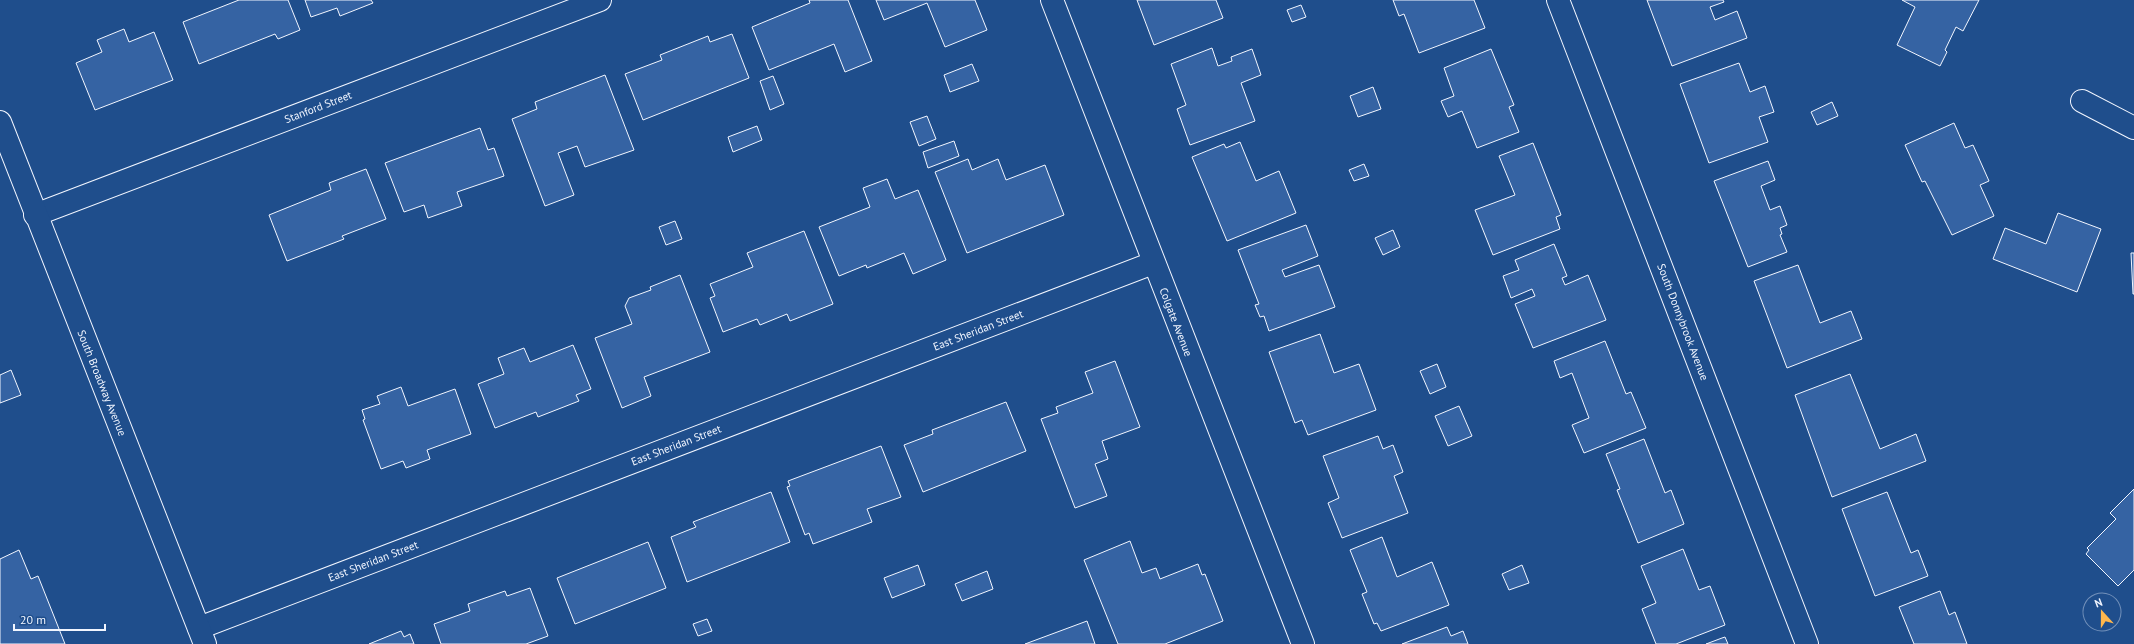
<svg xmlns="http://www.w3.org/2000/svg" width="2134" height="644" viewBox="0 0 2134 644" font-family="'PT Sans',sans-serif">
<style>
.building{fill:#3563a3;stroke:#f2f6ff}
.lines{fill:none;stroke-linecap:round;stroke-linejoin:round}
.minor-casing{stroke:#f2f6ff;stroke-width:24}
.primary-casing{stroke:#f2f6ff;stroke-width:24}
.minor{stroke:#1f4e8c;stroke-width:22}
.primary{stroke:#1f4e8c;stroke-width:22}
.labels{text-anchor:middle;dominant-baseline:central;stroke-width:3;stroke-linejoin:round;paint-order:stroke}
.street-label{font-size:11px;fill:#f2f6ff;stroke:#1f4e8c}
</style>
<rect width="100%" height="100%" fill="#1f4e8c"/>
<path class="building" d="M 239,0 L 288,0 L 300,30 L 278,39 L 275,34 L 199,64 L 183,22 Z
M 305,0 L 371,0 L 373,3 L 340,16 L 337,8 L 311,17 Z
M 809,0 L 848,0 L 872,61 L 845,72 L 834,44 L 769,70 L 752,27 L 810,3 Z
M 876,0 L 975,0 L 987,30 L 945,47 L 927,3 L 884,20 Z
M 1137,0 L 1216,0 L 1223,18 L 1154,45 Z
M 1393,0 L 1474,0 L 1485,28 L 1419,53 L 1404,14 L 1399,16 Z
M 1647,0 L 1723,0 L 1724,2 L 1710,7 L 1715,20 L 1737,11 L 1747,38 L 1672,66 Z
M 1902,0 L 1979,0 L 1963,31 L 1956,27 L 1945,50 L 1947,52 L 1940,66 L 1897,45 L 1915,7 Z
M 1301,5 L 1306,17 L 1292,22 L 1287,10 Z
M 124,29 L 129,42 L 154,32 L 173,80 L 95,110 L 76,63 L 102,52 L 97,40 Z
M 732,34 L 749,78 L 643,120 L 625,74 L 662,60 L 660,55 L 708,36 L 710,42 Z
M 1212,48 L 1218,66 L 1232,61 L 1231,57 L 1252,49 L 1261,75 L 1241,83 L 1255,121 L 1190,145 L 1177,109 L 1186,105 L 1171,64 Z
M 1491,49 L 1514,105 L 1509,107 L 1519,132 L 1477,148 L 1462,111 L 1448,117 L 1441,101 L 1454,96 L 1444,68 Z
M 1739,63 L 1750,92 L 1765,86 L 1774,112 L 1759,117 L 1768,142 L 1709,163 L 1680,84 Z
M 972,64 L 979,81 L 950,92 L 944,75 Z
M 605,75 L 634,150 L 585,167 L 577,146 L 558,153 L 574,195 L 545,206 L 512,119 L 537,109 L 535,102 Z
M 773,76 L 784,104 L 770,110 L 760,81 Z
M 1373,87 L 1381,109 L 1358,117 L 1350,96 Z
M 1832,102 L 1838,116 L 1817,125 L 1811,112 Z
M 927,116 L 936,139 L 919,146 L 910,122 Z
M 1954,123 L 1965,148 L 1973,145 L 1989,181 L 1980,185 L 1994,216 L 1952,235 L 1925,181 L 1922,182 L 1905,145 Z
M 757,126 L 762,140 L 733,152 L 728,137 Z
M 480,128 L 488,150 L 494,148 L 504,176 L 457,192 L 462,206 L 428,218 L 424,205 L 404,212 L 385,163 Z
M 954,141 L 959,156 L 928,168 L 923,152 Z
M 1240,142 L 1256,181 L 1279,171 L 1296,213 L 1227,241 L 1192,157 L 1224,144 L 1226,148 Z
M 1533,143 L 1561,215 L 1556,217 L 1560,229 L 1493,255 L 1475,210 L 1515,195 L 1499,156 Z
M 968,159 L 972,170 L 998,159 L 1006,180 L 1045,165 L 1064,215 L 967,253 L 935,172 Z
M 1768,161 L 1775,180 L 1761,186 L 1770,210 L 1780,206 L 1787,225 L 1780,228 L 1782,234 L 1780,235 L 1787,252 L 1748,267 L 1714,181 Z
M 1364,164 L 1369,176 L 1354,181 L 1349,170 Z
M 366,169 L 386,219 L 342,236 L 344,239 L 287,261 L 269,215 L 331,190 L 329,183 Z
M 887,179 L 895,199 L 918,190 L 946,260 L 913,274 L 904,253 L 867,268 L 866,265 L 839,276 L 819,227 L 870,207 L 863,188 Z
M 2058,213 L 2101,229 L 2077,292 L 1993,259 L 2005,228 L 2046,244 Z
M 675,221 L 682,239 L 666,245 L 659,227 Z
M 1306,225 L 1318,256 L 1282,270 L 1285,277 L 1319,265 L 1335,307 L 1269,331 L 1264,316 L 1260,317 L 1255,305 L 1259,304 L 1238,250 Z
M 1393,230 L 1400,247 L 1383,255 L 1375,238 Z
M 804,231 L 833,304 L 790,321 L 787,314 L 760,325 L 757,319 L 723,332 L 710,298 L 715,296 L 710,284 L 753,267 L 747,253 Z
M 1554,244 L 1567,276 L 1562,278 L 1565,285 L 1588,275 L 1606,320 L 1533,348 L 1515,304 L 1535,296 L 1532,289 L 1511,298 L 1503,276 L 1519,270 L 1515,260 Z
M 2131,253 L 2134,253 L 2134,294 L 2133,294 Z
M 1798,265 L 1820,323 L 1851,311 L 1862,339 L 1787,368 L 1754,281 Z
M 680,275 L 710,352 L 644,377 L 651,396 L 622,408 L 595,338 L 632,324 L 625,306 L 629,298 L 651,290 L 650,287 Z
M 1320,334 L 1334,373 L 1359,364 L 1376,410 L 1308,435 L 1302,420 L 1295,423 L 1269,352 Z
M 1605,341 L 1626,394 L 1631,392 L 1646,428 L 1584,453 L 1572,425 L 1589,418 L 1572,373 L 1560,378 L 1554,361 Z
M 573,345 L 591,389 L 576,395 L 579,401 L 538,417 L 536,412 L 495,428 L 478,384 L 504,374 L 498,358 L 524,348 L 530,362 Z
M 1115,361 L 1140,427 L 1102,441 L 1108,459 L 1095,464 L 1107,496 L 1075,508 L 1041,419 L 1058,413 L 1056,407 L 1093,393 L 1085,372 Z
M 1437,364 L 1446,387 L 1430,394 L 1420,371 Z
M 11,370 L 21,395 L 0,403 L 0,375 Z
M 1850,374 L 1880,449 L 1916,434 L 1926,461 L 1832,497 L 1795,395 Z
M 401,387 L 408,406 L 455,389 L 471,434 L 427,450 L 430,459 L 406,468 L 403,461 L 381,469 L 363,420 L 365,419 L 362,410 L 380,404 L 377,396 Z
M 1006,402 L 1026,451 L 923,492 L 904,445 L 933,434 L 932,430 Z
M 1459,406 L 1472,436 L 1448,446 L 1435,416 Z
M 1378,436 L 1383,449 L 1393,445 L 1403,472 L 1394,476 L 1408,513 L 1342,538 L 1328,503 L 1339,498 L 1323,456 Z
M 1644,439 L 1665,493 L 1671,490 L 1684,524 L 1638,543 L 1617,490 L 1620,489 L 1606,454 Z
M 881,446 L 901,497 L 867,509 L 872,522 L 813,544 L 809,533 L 805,535 L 787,487 L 790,486 L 788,481 Z
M 2134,489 L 2134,570 L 2118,586 L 2086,554 L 2089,550 L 2087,548 L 2116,519 L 2110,513 Z
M 771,492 L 790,542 L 687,582 L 671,537 L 696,527 L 693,522 Z
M 1887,492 L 1911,553 L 1918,550 L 1928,576 L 1875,596 L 1842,509 Z
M 1382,537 L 1397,577 L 1432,562 L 1449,605 L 1381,631 L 1377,623 L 1374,624 L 1362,594 L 1367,592 L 1350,550 Z
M 1130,541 L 1142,573 L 1156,568 L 1160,579 L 1198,564 L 1202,575 L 1205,574 L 1223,621 L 1165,644 L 1118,644 L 1084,560 Z
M 648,542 L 666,588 L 575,624 L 557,578 Z
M 1683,549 L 1699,590 L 1710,586 L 1725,625 L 1676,644 L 1656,644 L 1642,609 L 1656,603 L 1641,566 Z
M 19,550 L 31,579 L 38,576 L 65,644 L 0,644 L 0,559 Z
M 918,565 L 925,585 L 892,598 L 884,578 Z
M 1522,565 L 1529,583 L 1509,590 L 1502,574 Z
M 987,571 L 993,589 L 962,601 L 955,584 Z
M 530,588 L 548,636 L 526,644 L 441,644 L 434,624 L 470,611 L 468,604 L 505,591 L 507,596 Z
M 1940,591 L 1949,615 L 1955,612 L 1967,644 L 1914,644 L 1899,607 Z
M 707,619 L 712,631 L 698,636 L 693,624 Z
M 1087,621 L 1095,644 L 1025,644 Z
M 1447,627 L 1451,636 L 1463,631 L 1468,644 L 1402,644 Z
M 401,631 L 404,637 L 410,634 L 414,644 L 369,644 Z
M 1725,637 L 1728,644 L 1706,644 L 1722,638 Z"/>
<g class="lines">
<g class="minor-casing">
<path id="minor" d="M 1052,0 L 1303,644
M 1558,0 L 1807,644
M 2082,101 L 2134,128
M 35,215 L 600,0
M 199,628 L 1153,263"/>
</g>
<g class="primary-casing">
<path id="primary" d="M 0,122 L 205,644"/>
</g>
<use href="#minor" class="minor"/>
<use href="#primary" class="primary"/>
</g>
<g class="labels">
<g class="street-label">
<text transform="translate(318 107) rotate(-21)">Stanford Street</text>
<text transform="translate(1176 322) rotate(69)">Colgate Avenue</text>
<text transform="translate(1683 322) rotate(69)">South Donnybrook Avenue</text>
<text transform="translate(978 330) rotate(-21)">East Sheridan Street</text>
<text transform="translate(102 383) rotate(68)">South Broadway Avenue</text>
<text transform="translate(676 445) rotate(-21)">East Sheridan Street</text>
<text transform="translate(373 561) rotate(-21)">East Sheridan Street</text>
</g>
</g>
<g transform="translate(2102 612) rotate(339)"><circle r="19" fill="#1f4e8c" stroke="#7391ba"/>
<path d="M0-3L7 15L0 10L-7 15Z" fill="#ffb74d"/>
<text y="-6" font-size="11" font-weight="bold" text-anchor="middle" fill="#f2f6ff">N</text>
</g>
<path d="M14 624v6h91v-6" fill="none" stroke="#f2f6ff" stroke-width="2"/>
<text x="20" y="624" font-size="12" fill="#f2f6ff" stroke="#1f4e8c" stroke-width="3" paint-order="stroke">20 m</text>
</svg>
